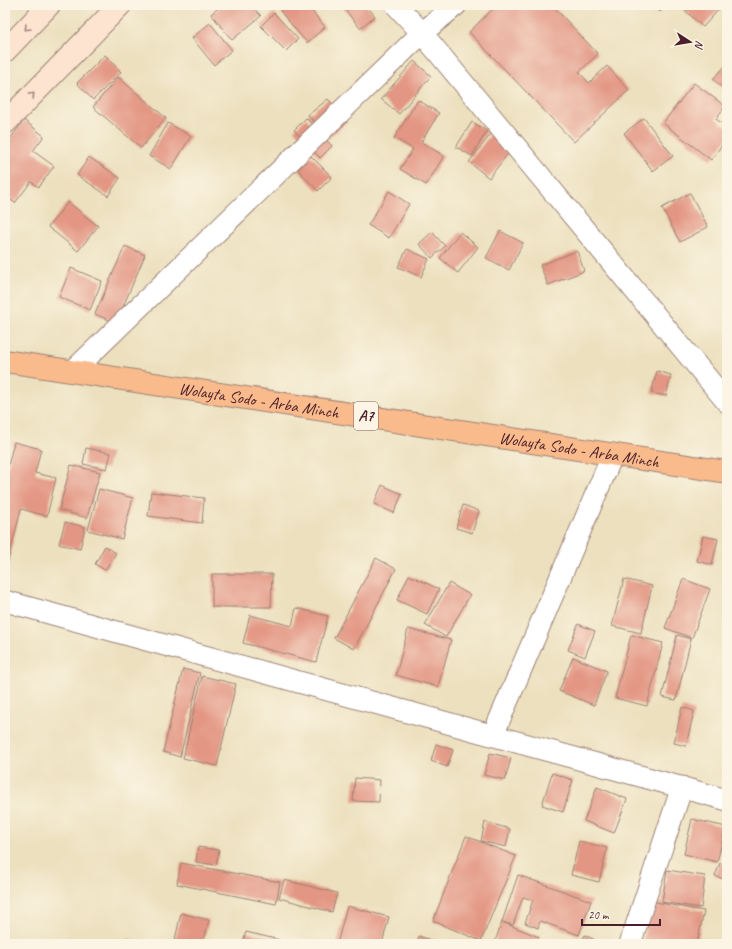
<svg xmlns="http://www.w3.org/2000/svg" width="732" height="949" viewBox="0 0 732 949" font-family="Caveat,sans-serif">
<style>
.building{fill:#e39683}
.lines{fill:none;stroke-linecap:round;stroke-linejoin:round}
.minor-casing{stroke:#9b8074;stroke-width:23}
.secondary-casing{stroke:#9b8074;stroke-width:24}
.trunk-casing{stroke:#9b8074;stroke-width:24}
.minor{stroke:#fff;stroke-width:21}
.secondary{stroke:#fde4d1;stroke-width:22}
.trunk{stroke:#fabb8c;stroke-width:22}
.oneway{stroke:#a4827e}
.labels{text-anchor:middle;dominant-baseline:central;stroke-width:4;stroke-linejoin:round;paint-order:stroke}
.shield{fill:#fcf5e5;stroke:#7f5f63;stroke-width:1}
.shield-label{font-size:16px;font-weight:bold;fill:#4a1f2b}
.street-label{font-size:17px;fill:#4a1f2b;stroke:#fcf5e5}
</style>
<rect width="100%" height="100%" fill="#fcf5e5"/>
<filter id="ink" filterUnits="userSpaceOnUse"><feTurbulence type="fractalNoise" baseFrequency=".025" numOctaves="2"/><feDisplacementMap in="SourceGraphic" scale="8" xChannelSelector="R" yChannelSelector="G"/><feConvolveMatrix kernelMatrix="1 2 1 2 8 2 1 2 1" color-interpolation-filters="sRGB"/></filter>
<filter id="wash" filterUnits="userSpaceOnUse"><feTurbulence type="fractalNoise" baseFrequency=".012" numOctaves="4" result="noise"/><feDisplacementMap in="SourceGraphic" scale="16" xChannelSelector="R" yChannelSelector="G"/><feGaussianBlur stdDeviation="0.9" result="paint"/><feColorMatrix in="noise" values="0 0 0 0 0 0 0 0 0 0 0 0 0 0 0 0 0 1.4 0 .05"/><feComposite in="paint" operator="in"/></filter>
<g filter="url(#wash)">
<rect width="100%" height="100%" fill="#ece0be"/>
<g id="blocks">
<path class="building" d="M 222,5 L 251,5 L 261,16 L 232,40 L 211,14 Z
M 287,5 L 307,5 L 325,27 L 307,43 L 280,11 Z
M 341,5 L 366,5 L 375,16 L 360,28 Z
M 497,5 L 552,5 L 598,54 L 579,72 L 589,83 L 607,66 L 629,90 L 574,142 L 469,32 Z
M 653,5 L 666,5 L 660,12 Z
M 679,5 L 717,5 L 720,8 L 703,27 Z
M 274,13 L 298,39 L 286,51 L 261,26 Z
M 210,23 L 232,50 L 214,65 L 192,38 Z
M 105,55 L 121,72 L 93,100 L 77,83 Z
M 414,61 L 431,76 L 399,114 L 381,99 Z
M 727,64 L 727,92 L 713,79 Z
M 118,77 L 166,118 L 141,148 L 93,107 Z
M 694,83 L 725,106 L 716,119 L 727,127 L 727,138 L 711,160 L 663,123 Z
M 328,99 L 347,122 L 327,139 L 308,115 Z
M 418,100 L 439,113 L 421,142 L 444,156 L 426,185 L 400,169 L 413,149 L 394,138 Z
M 306,118 L 332,146 L 320,158 L 294,130 Z
M 644,118 L 673,156 L 653,171 L 624,133 Z
M 24,120 L 44,136 L 33,151 L 54,166 L 39,187 L 31,182 L 15,203 L 5,196 L 5,146 Z
M 472,122 L 487,131 L 472,156 L 456,147 Z
M 168,123 L 191,136 L 171,169 L 149,156 Z
M 498,125 L 518,141 L 489,178 L 469,162 Z
M 311,156 L 332,177 L 318,191 L 298,170 Z
M 89,157 L 120,178 L 108,196 L 77,175 Z
M 389,191 L 409,204 L 389,238 L 368,225 Z
M 690,193 L 708,227 L 680,242 L 662,208 Z
M 68,202 L 98,226 L 78,251 L 48,227 Z
M 500,231 L 523,243 L 509,270 L 486,258 Z
M 432,232 L 445,246 L 432,258 L 419,244 Z
M 460,232 L 478,247 L 458,273 L 440,258 Z
M 125,246 L 145,255 L 116,323 L 95,314 Z
M 407,249 L 429,259 L 421,277 L 398,267 Z
M 577,251 L 584,271 L 548,285 L 540,265 Z
M 71,268 L 102,281 L 90,310 L 59,297 Z
M 657,371 L 671,375 L 666,396 L 651,393 Z
M 14,442 L 41,449 L 35,473 L 56,478 L 47,516 L 21,509 L 6,570 L 5,569 L 5,478 Z
M 86,448 L 111,453 L 107,469 L 83,464 Z
M 71,465 L 100,472 L 87,518 L 59,510 Z
M 382,485 L 402,494 L 394,513 L 374,504 Z
M 99,489 L 133,498 L 122,539 L 88,530 Z
M 151,492 L 204,498 L 202,523 L 148,516 Z
M 463,505 L 479,511 L 472,533 L 456,528 Z
M 65,522 L 85,527 L 80,549 L 59,544 Z
M 703,536 L 718,539 L 712,565 L 697,561 Z
M 105,546 L 116,553 L 105,570 L 95,564 Z
M 376,558 L 396,569 L 354,649 L 334,638 Z
M 212,574 L 272,574 L 271,607 L 212,607 Z
M 409,575 L 439,589 L 427,614 L 397,600 Z
M 624,579 L 652,586 L 641,633 L 612,626 Z
M 683,579 L 710,589 L 692,638 L 665,628 Z
M 449,583 L 470,595 L 446,637 L 425,625 Z
M 296,608 L 328,616 L 316,662 L 243,643 L 250,615 L 292,626 Z
M 578,624 L 595,631 L 585,657 L 568,650 Z
M 408,629 L 451,640 L 438,687 L 396,675 Z
M 631,635 L 663,643 L 647,706 L 615,698 Z
M 677,635 L 691,639 L 676,700 L 662,697 Z
M 573,657 L 607,671 L 594,705 L 559,691 Z
M 183,669 L 200,673 L 180,757 L 163,752 Z
M 202,676 L 236,684 L 217,766 L 183,758 Z
M 682,707 L 694,711 L 686,746 L 674,743 Z
M 436,744 L 453,750 L 447,767 L 431,761 Z
M 490,753 L 511,758 L 505,780 L 484,775 Z
M 552,773 L 573,780 L 563,812 L 542,805 Z
M 355,778 L 380,780 L 379,802 L 353,801 Z
M 597,787 L 627,799 L 614,833 L 584,821 Z
M 692,819 L 726,827 L 717,862 L 684,854 Z
M 485,822 L 510,829 L 506,847 L 481,841 Z
M 466,836 L 516,856 L 481,941 L 433,921 Z
M 579,841 L 607,848 L 599,882 L 571,875 Z
M 198,847 L 219,850 L 216,865 L 196,862 Z
M 181,863 L 280,882 L 276,904 L 177,884 Z
M 720,863 L 727,865 L 727,880 L 715,876 Z
M 667,870 L 705,876 L 701,908 L 662,902 Z
M 518,875 L 591,901 L 579,935 L 540,921 L 538,928 L 525,923 L 533,900 L 523,897 L 513,925 L 502,922 Z
M 284,880 L 337,893 L 332,912 L 279,898 Z
M 650,901 L 704,911 L 697,944 L 642,944 Z
M 347,906 L 389,917 L 382,944 L 337,944 Z
M 181,913 L 209,920 L 203,944 L 174,944 Z
M 502,922 L 539,937 L 536,944 L 494,944 Z
M 246,932 L 280,940 L 279,944 L 242,944 Z
M 585,935 L 603,944 L 580,944 Z
M 419,936 L 442,944 L 416,944 Z
M 128,939 L 144,943 L 144,944 L 126,944 Z"/>
</g>
</g>
<g filter="url(#ink)">
<use href="#blocks" fill-opacity="0" stroke="#9b8074" stroke-width="1"/>
<g class="lines">
<g class="minor-casing">
<path id="minor" d="M 396,5 L 422,33 L 727,402
M 73,371 L 422,33 L 456,5
M 5,601 L 727,800
M 493,735 L 613,454
M 630,944 L 682,787"/>
</g>
<g class="secondary-casing">
<path id="secondary" d="M 5,51 L 49,5
M 5,123 L 120,5"/>
</g>
<g class="trunk-casing">
<g id="trunk">
<path id="s1" d="M 5,361 L 727,472"/>
</g>
</g>
<use href="#minor" class="minor"/>
<use href="#secondary" class="secondary"/>
<use href="#trunk" class="trunk"/>
</g>
<defs><path id="oneway-chevron" d="M-2-3.5L2.5 0L-2 3.5" fill="none" stroke-width="1.6" stroke-linecap="round" stroke-linejoin="round"/></defs>
<g class="oneway">
<use href="#oneway-chevron" transform="translate(27 28) rotate(134)"/>
<use href="#oneway-chevron" transform="translate(32 95) rotate(-46)"/>
</g>
</g>
<g class="labels">
<rect class="shield" x="354" y="402" width="24" height="28" rx="3"/>
<g class="shield-label">
<text x="366" y="416">A7</text>
</g>
<g class="street-label">
<text stroke="none"><textPath href="#s1" startOffset="257">Wolayta Sodo - Arba Minch</textPath></text>
<text stroke="none"><textPath href="#s1" startOffset="581">Wolayta Sodo - Arba Minch</textPath></text>
</g>
</g>
<rect width="732" height="949" fill="none" stroke="#fcf5e5" stroke-width="20"/>
<g transform="translate(690 42) rotate(102)" stroke="#fcf5e5" stroke-width="3" paint-order="stroke">
<path d="M0-3L7 15L0 10L-7 15Z" fill="#4a1f2b"/>
<text y="-6" font-size="11" font-weight="bold" text-anchor="middle" fill="#4a1f2b">N</text>
</g>
<path d="M582 919v6h78v-6" fill="none" stroke="#4a1f2b" stroke-width="2"/>
<text x="588" y="919" font-size="12" fill="#4a1f2b" stroke="#fcf5e5" stroke-width="3" paint-order="stroke">20 m</text>
</svg>
